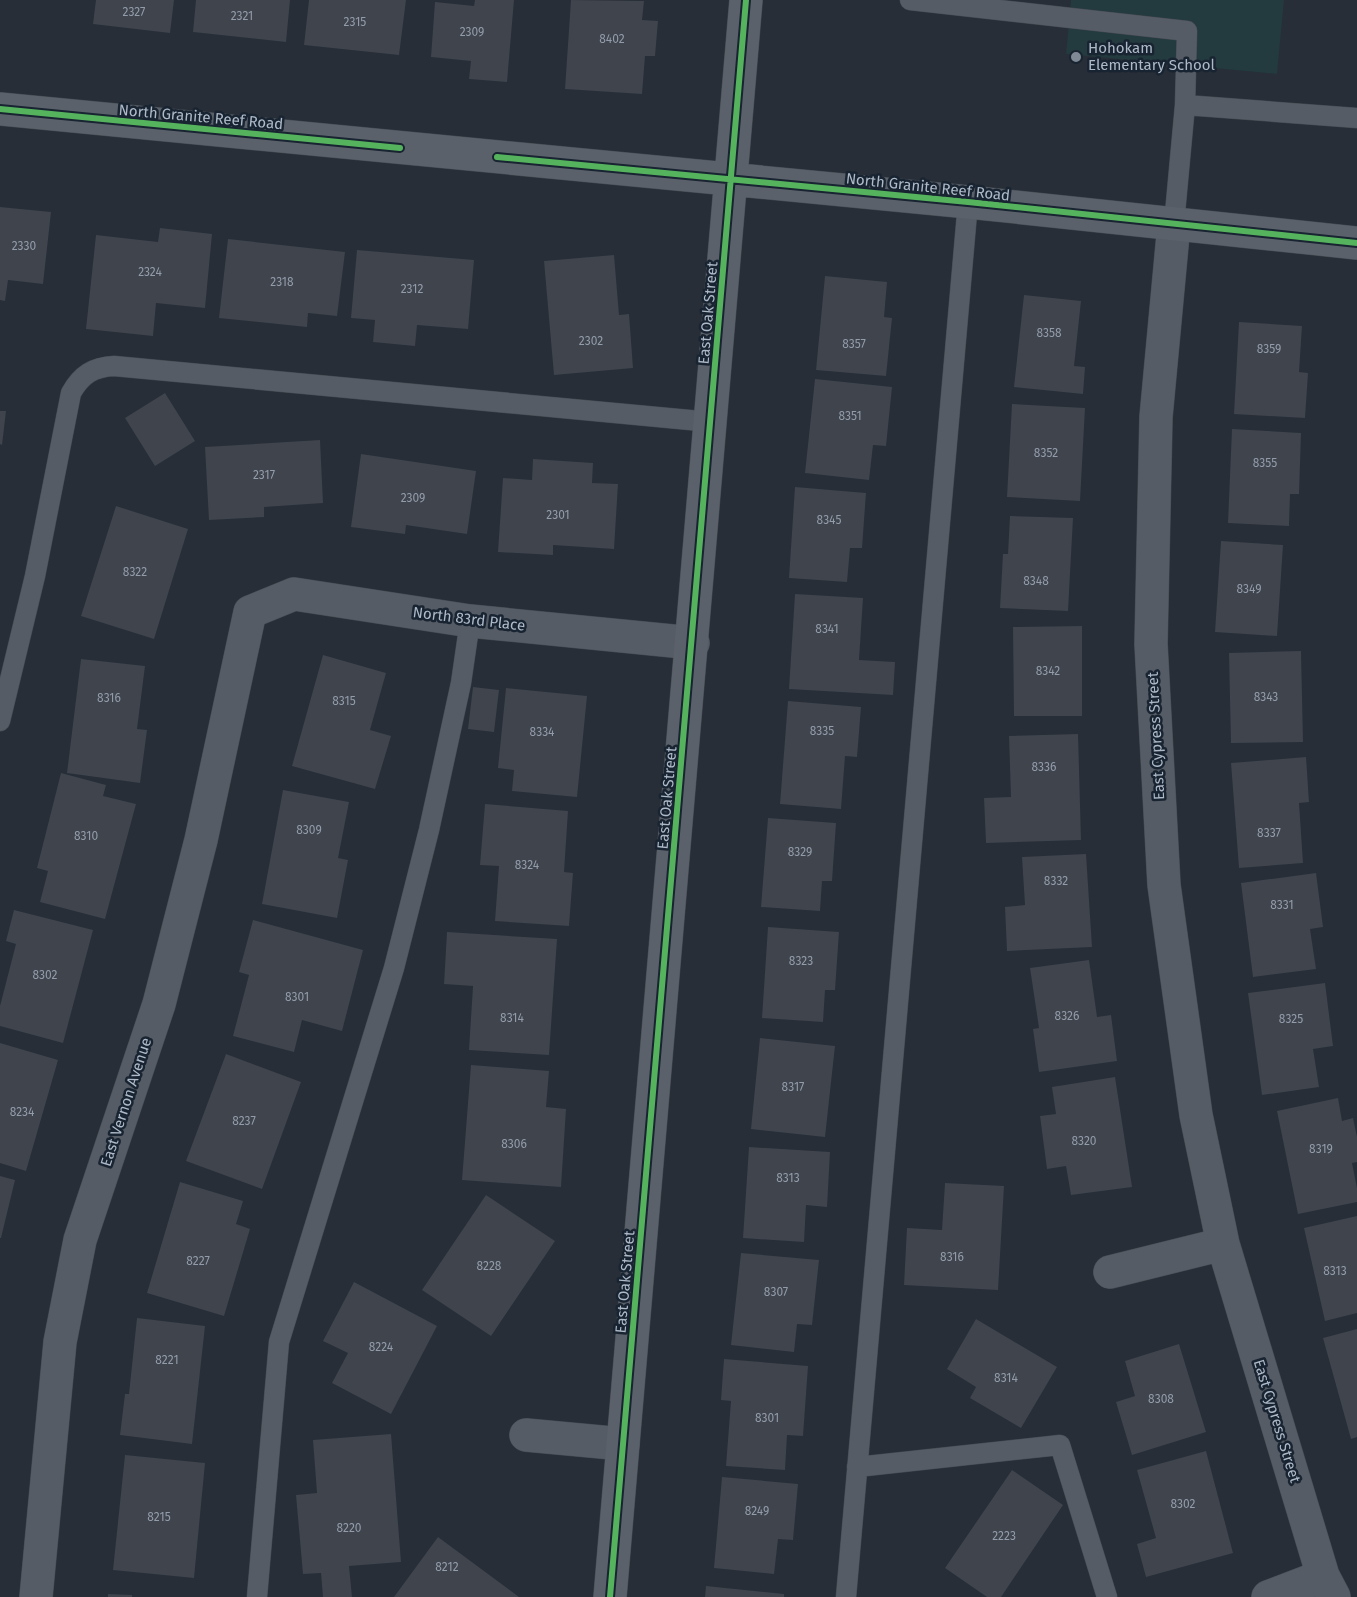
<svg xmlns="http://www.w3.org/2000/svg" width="1357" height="1597" viewBox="0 0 1357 1597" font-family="'Fira Sans',sans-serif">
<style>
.garden{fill:#233a3e}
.building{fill:#3f444d}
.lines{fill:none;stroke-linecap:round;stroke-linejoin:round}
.lane-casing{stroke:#434950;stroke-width:21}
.street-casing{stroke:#434950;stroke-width:34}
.secondary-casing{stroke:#434950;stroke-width:34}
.lane{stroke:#565c65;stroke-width:20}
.street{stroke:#565c65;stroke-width:33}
.secondary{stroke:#5b616a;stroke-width:33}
.cycleway-casing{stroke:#192432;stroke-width:10}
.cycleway{stroke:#56b35d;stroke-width:6}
.poi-dot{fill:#7f8996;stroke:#192432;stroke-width:2}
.labels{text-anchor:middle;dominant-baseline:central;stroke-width:5;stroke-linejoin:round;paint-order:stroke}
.number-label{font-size:12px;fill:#939caa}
.poi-label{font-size:15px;fill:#afbac9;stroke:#192432;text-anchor:start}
.street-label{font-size:15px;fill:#afbac9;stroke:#192432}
</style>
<rect width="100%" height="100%" fill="#272e37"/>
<path class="garden" d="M 1071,0 L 1284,0 L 1277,74 L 1066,54 Z"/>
<path class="building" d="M 96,0 L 174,0 L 170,33 L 93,24 Z
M 196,0 L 290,0 L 286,42 L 193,32 Z
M 309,0 L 406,0 L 399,55 L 304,45 Z
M 475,0 L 514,0 L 507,82 L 469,79 L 471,61 L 431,57 L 435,2 L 474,6 Z
M 571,0 L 644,1 L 642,20 L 658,21 L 655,56 L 645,56 L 642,94 L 565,89 Z
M 0,207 L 51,212 L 43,284 L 8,280 L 5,301 L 0,300 Z
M 160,228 L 212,234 L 205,308 L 156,303 L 153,336 L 86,329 L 96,235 L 158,242 Z
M 228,239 L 345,252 L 337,316 L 308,313 L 307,327 L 219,318 Z
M 357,250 L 474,260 L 468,329 L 417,325 L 415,346 L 373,342 L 375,320 L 351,318 Z
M 614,255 L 619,315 L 629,314 L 633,368 L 554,375 L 544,261 Z
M 825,276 L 887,282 L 884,317 L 892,318 L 886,376 L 816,370 Z
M 1024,295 L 1081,301 L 1074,366 L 1085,367 L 1083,394 L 1014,387 Z
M 1239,322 L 1302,326 L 1299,372 L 1308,373 L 1305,418 L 1234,414 Z
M 815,379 L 892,387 L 886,446 L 873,445 L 869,480 L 805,473 Z
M 165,393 L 195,441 L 155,466 L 125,418 Z
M 1012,404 L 1085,408 L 1080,501 L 1007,497 Z
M 0,411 L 6,411 L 2,445 L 0,444 Z
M 1232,429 L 1301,433 L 1299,494 L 1290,494 L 1289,526 L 1228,523 Z
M 320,440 L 323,503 L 264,507 L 264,517 L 209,520 L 205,447 Z
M 361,454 L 476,471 L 467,534 L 406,525 L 405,534 L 351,527 Z
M 533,459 L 593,463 L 592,483 L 618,484 L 614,549 L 553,545 L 553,555 L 498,552 L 503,478 L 532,480 Z
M 795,487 L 866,493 L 862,548 L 850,548 L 847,582 L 789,578 Z
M 116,506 L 188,529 L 154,639 L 81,616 Z
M 1010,516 L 1073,518 L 1068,611 L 1000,608 L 1003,554 L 1008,554 Z
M 1221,541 L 1283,545 L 1277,636 L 1215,632 Z
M 795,594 L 863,598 L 859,660 L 895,662 L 893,695 L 789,689 Z
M 1082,626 L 1082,716 L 1014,716 L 1013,627 Z
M 1301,651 L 1303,742 L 1231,743 L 1229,653 Z
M 323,655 L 386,673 L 370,730 L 391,736 L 375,789 L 292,766 Z
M 81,659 L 145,666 L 137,729 L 147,730 L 140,783 L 67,773 Z
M 473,687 L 499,690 L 494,732 L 468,729 Z
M 506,688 L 587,696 L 577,797 L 512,791 L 514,770 L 498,768 Z
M 788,701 L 861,707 L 857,757 L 845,756 L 841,809 L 780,804 Z
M 1078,734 L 1081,840 L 986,843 L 984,798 L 1011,797 L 1009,736 Z
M 1306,757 L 1309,802 L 1299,803 L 1303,863 L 1239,868 L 1231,763 Z
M 61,773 L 106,785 L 103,796 L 136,804 L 105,919 L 40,902 L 48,871 L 37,868 Z
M 283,790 L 349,802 L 338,858 L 348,860 L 337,918 L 262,904 Z
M 485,804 L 568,811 L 564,872 L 573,873 L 569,926 L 495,921 L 499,866 L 480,865 Z
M 768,818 L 836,823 L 832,881 L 822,881 L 820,911 L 761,907 Z
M 1086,854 L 1092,947 L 1007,951 L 1005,907 L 1025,905 L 1022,857 Z
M 1316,873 L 1323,927 L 1310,929 L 1316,969 L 1253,977 L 1241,883 Z
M 14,910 L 93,930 L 63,1043 L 0,1026 L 0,1006 L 16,944 L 6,941 Z
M 253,920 L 363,950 L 342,1031 L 302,1020 L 294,1052 L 233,1036 L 249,975 L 239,972 Z
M 768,927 L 839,932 L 835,990 L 825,990 L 823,1022 L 762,1018 Z
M 447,932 L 557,939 L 549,1055 L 469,1050 L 473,986 L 444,984 Z
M 1089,960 L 1097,1017 L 1111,1015 L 1117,1061 L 1039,1072 L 1033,1029 L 1039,1028 L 1030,968 Z
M 1325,983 L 1333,1046 L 1313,1049 L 1319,1087 L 1262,1095 L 1248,993 Z
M 760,1038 L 835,1046 L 825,1137 L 751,1129 Z
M 0,1043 L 58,1060 L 26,1171 L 0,1163 Z
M 226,1054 L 301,1082 L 262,1189 L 186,1161 Z
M 471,1065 L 549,1071 L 546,1107 L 566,1109 L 561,1187 L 462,1180 Z
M 1115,1077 L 1132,1187 L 1071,1195 L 1066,1166 L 1047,1169 L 1040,1116 L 1056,1114 L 1052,1087 Z
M 1338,1098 L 1342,1121 L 1353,1118 L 1357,1137 L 1357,1162 L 1352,1163 L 1357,1188 L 1357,1202 L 1298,1214 L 1277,1111 Z
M 749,1147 L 830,1152 L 827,1207 L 806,1205 L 804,1242 L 743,1238 Z
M 0,1176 L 15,1180 L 1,1238 L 0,1238 Z
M 180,1182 L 243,1201 L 236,1224 L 250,1229 L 224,1316 L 147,1293 Z
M 945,1183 L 1004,1186 L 998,1290 L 904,1285 L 907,1228 L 942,1230 Z
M 486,1195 L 555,1241 L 491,1336 L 422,1290 Z
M 1357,1216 L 1357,1313 L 1325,1321 L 1304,1228 Z
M 741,1253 L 819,1260 L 812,1325 L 797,1324 L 794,1352 L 731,1345 Z
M 354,1282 L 437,1326 L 391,1414 L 332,1383 L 348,1353 L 323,1341 Z
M 137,1318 L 205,1326 L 192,1444 L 120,1435 L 125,1394 L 129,1394 Z
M 976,1319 L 1057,1367 L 1021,1428 L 970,1398 L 976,1387 L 947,1369 Z
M 1357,1329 L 1357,1437 L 1351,1439 L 1323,1338 Z
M 1179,1344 L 1206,1432 L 1132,1455 L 1116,1402 L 1135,1396 L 1125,1361 Z
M 724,1359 L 808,1366 L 803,1436 L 787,1435 L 785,1470 L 726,1466 L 731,1401 L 721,1400 Z
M 391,1434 L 401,1562 L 349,1566 L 352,1597 L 323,1597 L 321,1573 L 303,1574 L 296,1495 L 317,1493 L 313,1440 Z
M 1206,1451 L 1233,1553 L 1146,1577 L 1137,1544 L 1156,1538 L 1137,1470 Z
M 125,1455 L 205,1463 L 194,1578 L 113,1570 Z
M 1012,1470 L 1063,1505 L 1001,1597 L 987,1597 L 945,1568 Z
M 722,1477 L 798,1484 L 793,1540 L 778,1539 L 774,1574 L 714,1568 Z
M 438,1537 L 519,1597 L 394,1597 Z
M 706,1586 L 784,1594 L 784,1597 L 705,1597 Z
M 108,1594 L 132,1595 L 132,1597 L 108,1597 Z"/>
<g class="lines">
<g class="lane-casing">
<path id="lane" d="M 910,0 L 1187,31 L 1185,105
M 1174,224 L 1185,105 L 1357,118
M 0,721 L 35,576 L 71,393 C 81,375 93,367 114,366 L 711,422
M 857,1467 L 1060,1445 L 1107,1597
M 257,1597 L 279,1342 L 394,968 L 429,830 L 461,683 L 470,621
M 846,1597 L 968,202"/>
</g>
<g class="street-casing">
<path id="street" d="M 1174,224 L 1156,417 L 1151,644 L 1164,885 L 1196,1115 L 1223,1244 L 1323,1576 L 1334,1597
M 1110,1272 L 1223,1244
M 526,1435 L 623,1444
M 36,1597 L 60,1342 L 80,1240 L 159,1004 L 201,840 L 250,612 L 294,594 L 470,621 L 693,643
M 1268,1597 L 1323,1576"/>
</g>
<g class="secondary-casing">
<path id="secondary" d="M 0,109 L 968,202 L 1357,243
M 610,1597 L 746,0"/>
</g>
<use href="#lane" class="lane"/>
<use href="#street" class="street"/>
<use href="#secondary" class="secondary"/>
<g class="cycleway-casing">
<path id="cycleway" d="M 0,109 L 400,148
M 497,157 L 968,202 L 1357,243
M 610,1597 L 746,0"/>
</g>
<use href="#cycleway" class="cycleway"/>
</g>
<circle class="poi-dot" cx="1076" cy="57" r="6"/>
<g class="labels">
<g class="number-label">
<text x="134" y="12">2327</text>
<text x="242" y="16">2321</text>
<text x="355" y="22">2315</text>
<text x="472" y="32">2309</text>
<text x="612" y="39">8402</text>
<text x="24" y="246">2330</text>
<text x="150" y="272">2324</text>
<text x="282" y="282">2318</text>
<text x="412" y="289">2312</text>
<text x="1049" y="333">8358</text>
<text x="591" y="341">2302</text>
<text x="854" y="344">8357</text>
<text x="1269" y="349">8359</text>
<text x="850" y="416">8351</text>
<text x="1046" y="453">8352</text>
<text x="1265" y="463">8355</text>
<text x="264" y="475">2317</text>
<text x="413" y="498">2309</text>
<text x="558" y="515">2301</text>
<text x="829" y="520">8345</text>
<text x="135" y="572">8322</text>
<text x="1036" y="581">8348</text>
<text x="1249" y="589">8349</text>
<text x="827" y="629">8341</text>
<text x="1048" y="671">8342</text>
<text x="1266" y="697">8343</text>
<text x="109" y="698">8316</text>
<text x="344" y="701">8315</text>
<text x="822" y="731">8335</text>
<text x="542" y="732">8334</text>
<text x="1044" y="767">8336</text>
<text x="309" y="830">8309</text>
<text x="1269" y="833">8337</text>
<text x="86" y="836">8310</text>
<text x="800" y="852">8329</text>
<text x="527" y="865">8324</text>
<text x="1056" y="881">8332</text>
<text x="1282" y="905">8331</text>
<text x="801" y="961">8323</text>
<text x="45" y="975">8302</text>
<text x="297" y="997">8301</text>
<text x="1067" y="1016">8326</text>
<text x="512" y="1018">8314</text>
<text x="1291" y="1019">8325</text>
<text x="793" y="1087">8317</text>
<text x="22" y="1112">8234</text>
<text x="244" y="1121">8237</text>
<text x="1084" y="1141">8320</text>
<text x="514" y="1144">8306</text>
<text x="1321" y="1149">8319</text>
<text x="788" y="1178">8313</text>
<text x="952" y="1257">8316</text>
<text x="198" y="1261">8227</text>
<text x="489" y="1266">8228</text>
<text x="1335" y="1271">8313</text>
<text x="776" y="1292">8307</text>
<text x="381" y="1347">8224</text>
<text x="167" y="1360">8221</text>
<text x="1006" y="1378">8314</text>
<text x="1161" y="1399">8308</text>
<text x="767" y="1418">8301</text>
<text x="1183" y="1504">8302</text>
<text x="757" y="1511">8249</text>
<text x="159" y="1517">8215</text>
<text x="349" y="1528">8220</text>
<text x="1004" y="1536">2223</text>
<text x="447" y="1567">8212</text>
</g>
<g class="poi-label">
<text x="1088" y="48">Hohokam<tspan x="1088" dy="17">Elementary School</tspan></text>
</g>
<g class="street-label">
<text transform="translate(201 117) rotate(5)">North Granite Reef Road</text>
<text transform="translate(928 187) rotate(6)">North Granite Reef Road</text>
<text transform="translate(708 313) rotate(-85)">East Oak Street</text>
<text transform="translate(469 619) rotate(7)">North 83rd Place</text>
<text transform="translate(1156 736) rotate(-93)">East Cypress Street</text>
<text transform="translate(667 798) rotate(-85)">East Oak Street</text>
<text transform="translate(126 1102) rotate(-72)">East Vernon Avenue</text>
<text transform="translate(625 1282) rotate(-85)">East Oak Street</text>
<text transform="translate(1277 1421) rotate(73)">East Cypress Street</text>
</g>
</g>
</svg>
